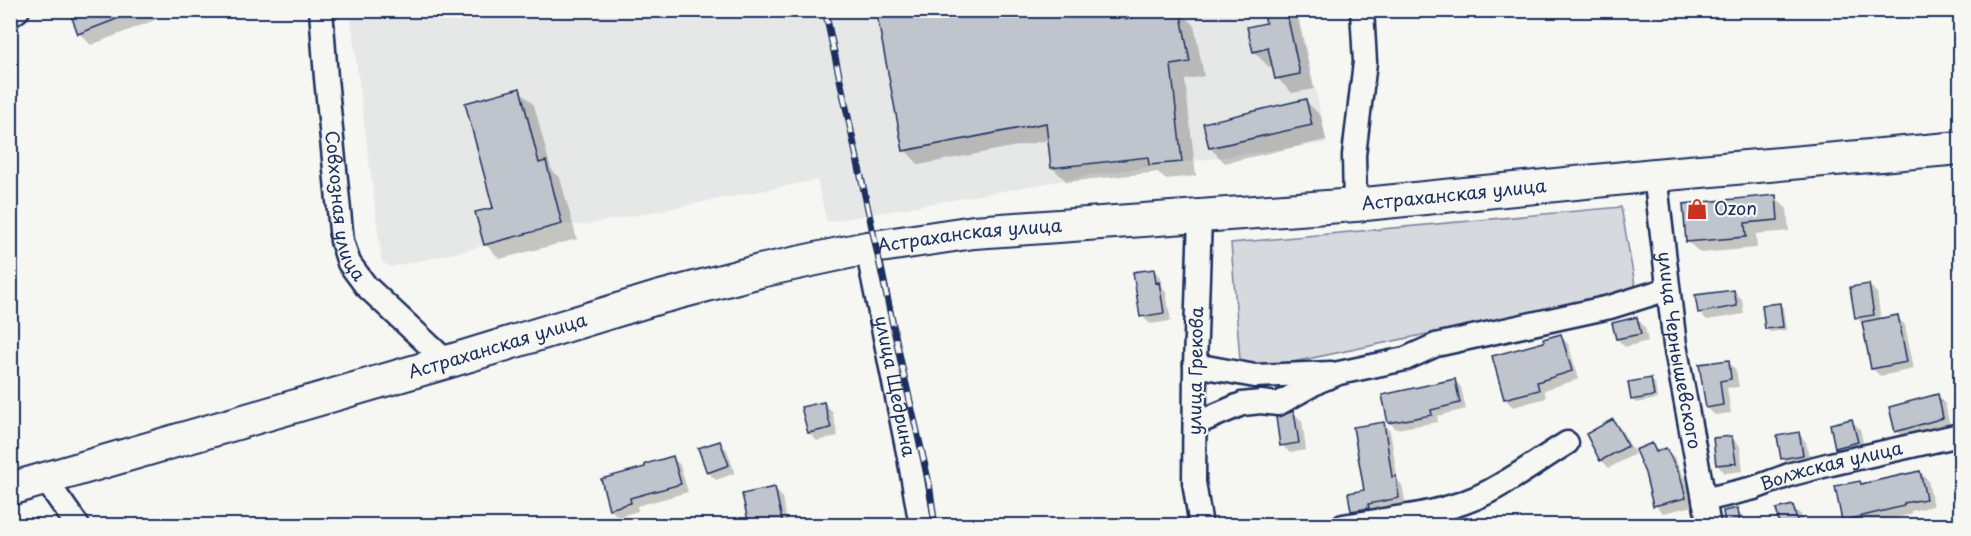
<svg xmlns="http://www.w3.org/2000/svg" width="1971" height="536" viewBox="0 0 1971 536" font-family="'Playpen Sans',sans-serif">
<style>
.built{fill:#e6e7e7}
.green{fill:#d6d9dd;stroke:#78849e;stroke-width:1.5}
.shadow{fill:#0003}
.building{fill:#c0c4cd;stroke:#1b2f5e;stroke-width:1.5}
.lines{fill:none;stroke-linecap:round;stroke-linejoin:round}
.minor-casing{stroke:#1b2f5e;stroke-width:27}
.secondary-casing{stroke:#1b2f5e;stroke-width:36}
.minor{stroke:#f6f6f2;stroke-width:22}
.secondary{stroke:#f6f6f2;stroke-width:32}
.rail-casing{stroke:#1b2f5e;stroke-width:7}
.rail{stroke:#f6f6f2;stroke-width:4.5;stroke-dasharray:14;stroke-linecap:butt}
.labels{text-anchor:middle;stroke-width:4.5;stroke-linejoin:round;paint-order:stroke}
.street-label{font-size:18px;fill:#1b2f5e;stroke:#f6f6f2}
.poi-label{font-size:18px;fill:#1b2f5e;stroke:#f6f6f2;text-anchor:start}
</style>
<rect width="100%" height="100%" fill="#f6f6f2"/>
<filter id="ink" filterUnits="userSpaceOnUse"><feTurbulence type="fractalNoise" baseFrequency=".0167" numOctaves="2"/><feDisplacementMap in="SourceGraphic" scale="12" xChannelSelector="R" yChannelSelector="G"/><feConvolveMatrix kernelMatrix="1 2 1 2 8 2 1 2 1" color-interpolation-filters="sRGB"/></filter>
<g filter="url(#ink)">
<path class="built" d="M350,11H1298L1327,143L1104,173L827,222L817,180L584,225L562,224L468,250L390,267L382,262Z"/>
<path class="green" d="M1621,207L1636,290L1241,373L1231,243Z"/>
<path class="shadow" d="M152,10L155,20L91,45L79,33L71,11Z
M878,10H1135L1137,19L1179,10L1194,25L1204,76L1185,80L1196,176L1165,179L1158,172L1067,182L1052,167L1049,140L919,165L905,150Z
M1265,10H1296L1314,89L1292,93L1277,78L1274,65L1269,67L1254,52L1268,24Z
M519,90L534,105L551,169L560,178L577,239L500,259L485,244L495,209Z
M1306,101L1321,116L1326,140L1225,163L1210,148Z
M1775,197L1787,209L1789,231L1756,234L1757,248L1700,253L1688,242Z
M1154,270L1161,278L1163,289L1166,292L1171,321L1150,324L1142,316Z
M1869,285L1877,293L1881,320L1897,317L1905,325L1914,369L1880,376L1872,368L1864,325L1856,317Z
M1734,291L1742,299L1744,314L1707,320L1699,312Z
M1780,304L1783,308L1786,330L1770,332L1766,328Z
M1637,319L1645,327L1648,341L1625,347L1617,339Z
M1560,336L1568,344L1579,379L1544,390L1546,398L1513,407L1505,399L1546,343Z
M1728,362L1736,370L1739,387L1727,388L1731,413L1715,415L1707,408Z
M1454,380L1461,387L1466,409L1437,416L1438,422L1396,429L1389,422Z
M1651,380L1655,383L1657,399L1636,403L1632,399Z
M1937,396L1945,404L1950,426L1905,439L1897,431Z
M824,403L832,411L838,436L817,441L809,433Z
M1294,413L1302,421L1306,450L1290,453L1282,445Z
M1613,421L1621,429L1635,454L1609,468L1601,460Z
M1852,421L1860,429L1865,450L1844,455L1836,447Z
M1383,424L1390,431L1398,481L1402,485L1406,505L1359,518L1352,510L1365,491Z
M1799,434L1806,442L1810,463L1790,466L1782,458Z
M1732,438L1740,446L1743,471L1725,473L1717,465Z
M719,442L727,450L735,473L716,480L708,472Z
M1651,444L1659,452L1666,449L1674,457L1687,484L1693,506L1663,513L1655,505Z
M672,457L680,465L688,492L637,506L638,511L618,517L610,509L603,480L647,468Z
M1920,472L1928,480L1933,506L1911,511V514L1863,526H1849L1843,520L1862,486Z
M775,489L782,497L788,526H750L744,495Z
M1793,507L1801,515L1803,526H1781L1778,510Z
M1737,510L1745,518L1746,526H1727L1725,512Z"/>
<path class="building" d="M69,10H135V12L78,34Z
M876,10H1124L1126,19L1170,10H1180L1190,62L1171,65L1182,162L1149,165L1148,157L1051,168L1046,123L903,151Z
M1263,10H1286L1300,74L1275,79L1268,48L1253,52L1247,27L1266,23Z
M520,88L539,163L546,161L562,224L484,245L475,212L493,208L465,103Z
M1306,99L1312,125L1209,148L1203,123Z
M1776,195L1778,220L1745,223L1746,237L1686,242L1683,204Z
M1154,269L1156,283L1159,282L1164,313L1140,317L1133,272Z
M1869,284L1874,315L1855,318L1850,287Z
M1734,290L1737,306L1698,313L1695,295Z
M1780,303L1783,327L1765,329L1762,305Z
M1898,315L1907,362L1871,369L1862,322Z
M1637,317L1641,334L1616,339L1612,323Z
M1561,334L1572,371L1537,382L1539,390L1504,399L1492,356L1544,342L1543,339Z
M1729,360L1731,379L1720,381L1723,405L1706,408L1699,364Z
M1651,378L1654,396L1631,400L1628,382Z
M1455,379L1460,403L1431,410L1432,415L1388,423L1382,395Z
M1938,394L1943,418L1895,432L1889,407Z
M824,402L831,428L808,433L801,407Z
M1291,412H1294L1299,443L1280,446L1276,417Z
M1613,419L1628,446L1600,461L1586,434Z
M1852,419L1858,442L1835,448L1830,424Z
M1384,422L1392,477L1396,476L1399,498L1368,504L1369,508L1351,511L1348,493L1364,490L1353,427Z
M1799,432L1803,455L1781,459L1777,436Z
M1732,436L1736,463L1716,465L1713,438Z
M720,441L729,465L707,473L698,448Z
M1652,443L1656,452L1666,448L1680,475L1686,498L1653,506L1645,473L1635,450Z
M673,456L681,484L630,498L631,503L609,509L601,479L645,467V464Z
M1920,471L1926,499L1904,503V506L1842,521L1835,486L1860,481L1861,484Z
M775,487L783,525H749L742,494Z
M1793,505L1798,525H1780L1776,509Z
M1738,508L1740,525H1725L1723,511Z"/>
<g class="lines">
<defs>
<g id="minor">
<path id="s1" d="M321,10L326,78L342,241L349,263L366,286L447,362"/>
<path d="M10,16L18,10"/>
<path id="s2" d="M1655,175L1675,345L1709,526"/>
<path d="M1355,205L1354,155L1365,62L1362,10"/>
<path d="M1200,217L1195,365L1194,482L1201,526"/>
<path id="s3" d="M867,248L909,457L921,526"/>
<path d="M1195,365L1255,376L1331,373"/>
<path d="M1195,424L1242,404L1261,402L1278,404L1319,381L1339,373L1405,359L1436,345L1610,307L1668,289"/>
<path d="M45,479L78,526"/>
<path id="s4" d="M1704,500L1754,488L1792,474L1831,464L1960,435"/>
<path d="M1343,526C1391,518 1444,515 1488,492C1515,478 1541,459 1567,443"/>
</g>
<g id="secondary">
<path id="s5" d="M10,489L447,362L657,298L760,271L867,248L974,232L1355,205L1655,175L1960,148"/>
</g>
</defs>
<use href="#minor" class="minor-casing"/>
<use href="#secondary" class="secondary-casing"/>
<use href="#minor" class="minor"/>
<use href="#secondary" class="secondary"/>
<defs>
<path id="rail" d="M825,10L902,367L929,483L935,526"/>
</defs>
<use href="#rail" class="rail-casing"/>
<use href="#rail" class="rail"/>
</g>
</g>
<defs>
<symbol id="shop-bare" viewBox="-9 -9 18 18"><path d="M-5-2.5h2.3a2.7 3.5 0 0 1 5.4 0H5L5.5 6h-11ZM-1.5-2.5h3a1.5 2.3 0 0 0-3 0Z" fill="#c8321e" stroke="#f6f6f2" stroke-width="2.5" paint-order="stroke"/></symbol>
</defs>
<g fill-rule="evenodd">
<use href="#shop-bare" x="1682" y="194" width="30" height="30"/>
</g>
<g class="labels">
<g class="street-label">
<text dy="6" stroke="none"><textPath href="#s5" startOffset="1480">Астраханская улица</textPath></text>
<text dy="6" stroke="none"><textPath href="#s1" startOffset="198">Совхозная улица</textPath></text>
<text dy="6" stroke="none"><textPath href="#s5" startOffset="994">Астраханская улица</textPath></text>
<text dy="6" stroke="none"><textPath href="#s5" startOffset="508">Астраханская улица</textPath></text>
<text dy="6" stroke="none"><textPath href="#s2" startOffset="177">улица Чернышевского</textPath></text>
<text transform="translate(1196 371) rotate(-89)" y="6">улица Грекова</text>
<text dy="6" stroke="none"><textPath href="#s3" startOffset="141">улица Щедрина</textPath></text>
<text dy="6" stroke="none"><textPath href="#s4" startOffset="132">Волжская улица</textPath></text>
</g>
<g class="poi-label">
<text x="1714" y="215">Ozon</text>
</g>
</g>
<rect width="1971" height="536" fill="none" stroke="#f6f6f2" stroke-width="36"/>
<rect x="18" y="18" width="1935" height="500" fill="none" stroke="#1b2f5e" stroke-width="2" filter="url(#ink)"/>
</svg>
